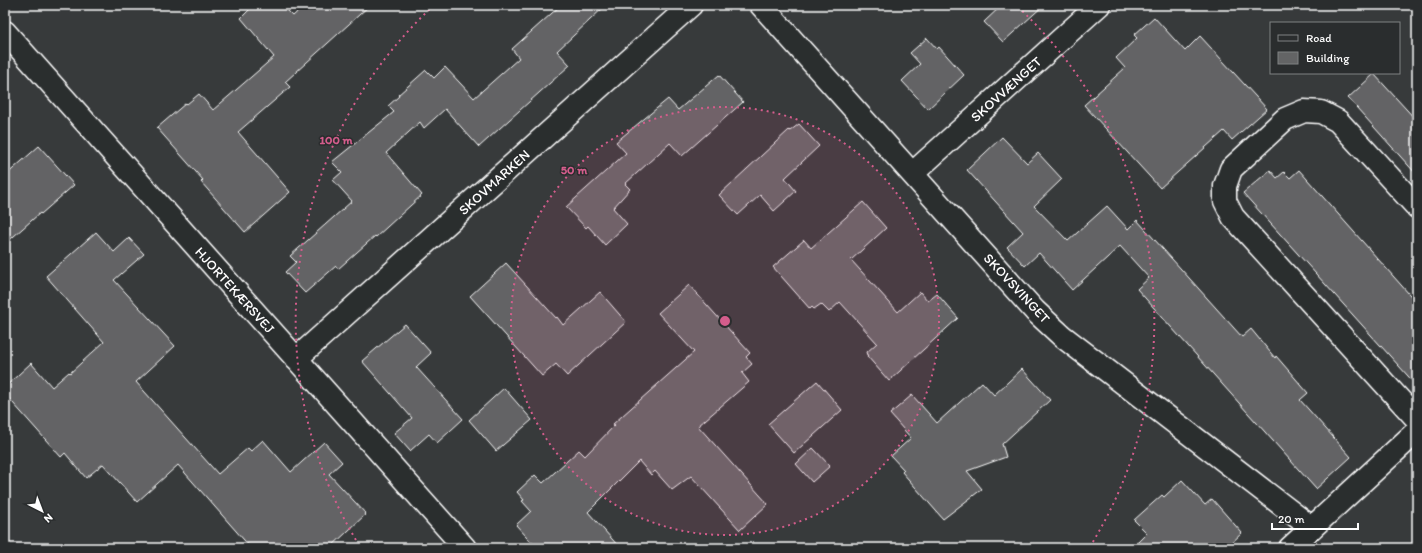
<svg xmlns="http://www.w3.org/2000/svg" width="1422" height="553" viewBox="0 0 1422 553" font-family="Itim,sans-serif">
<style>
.building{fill:#636465;stroke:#fff}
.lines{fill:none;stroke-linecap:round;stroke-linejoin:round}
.minor-casing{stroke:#fff;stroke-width:25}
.minor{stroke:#2a2d2e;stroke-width:22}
.ring{fill:none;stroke:#d45d8c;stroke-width:2;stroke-dasharray:2 4}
.labels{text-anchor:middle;stroke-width:3;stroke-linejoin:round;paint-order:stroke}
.street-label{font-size:14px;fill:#fff;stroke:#2a2d2e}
.centre{fill:#d45d8c;stroke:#2a2d2e;stroke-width:2}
.ring-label{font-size:12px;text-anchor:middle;font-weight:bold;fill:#d45d8c;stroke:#2a2d2e;stroke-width:3;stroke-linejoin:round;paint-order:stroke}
</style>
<rect width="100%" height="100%" fill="#373a3b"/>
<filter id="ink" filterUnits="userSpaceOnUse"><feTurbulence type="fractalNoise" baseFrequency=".025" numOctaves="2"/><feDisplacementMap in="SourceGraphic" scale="8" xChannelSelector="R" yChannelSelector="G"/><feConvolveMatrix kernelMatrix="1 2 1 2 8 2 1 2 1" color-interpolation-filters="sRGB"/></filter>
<g filter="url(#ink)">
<path class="building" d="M254,5H282L293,16L305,5H370L285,82L290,87L238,132L290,192L245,232L201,182L203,180L157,128L186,103L187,104L199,94L213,110L274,57L241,18Z
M561,5H606L557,51L570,65L479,147L445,109L424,128L420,122L386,153L422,195L376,237L375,236L338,269L336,266L305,293L285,272L296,262L290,256L352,201L333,180L342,172L332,162L394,112L388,106L399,96L398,95L426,70L434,78L445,67L474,98L519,58L512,49Z
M1002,5H1044L1003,42L984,22Z
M1154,17L1185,51L1200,36L1267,109L1232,140L1224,131L1160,188L1084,105L1125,68L1116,58L1137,38L1134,35Z
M927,38L937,49L939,47L964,75L928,109L902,81L920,64L910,53Z
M1374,74L1417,121V175L1348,98Z
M719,75L743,102L682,156L670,143L625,184L630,189L613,208L627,224L605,245L588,226L586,228L566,207L626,153L616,142L668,99L678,110Z
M799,124L819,146L785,178L796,191L774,211L760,195L738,215L719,195L789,130L790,131Z
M1002,137L1027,163L1038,153L1062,179L1034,206L1068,241L1107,206L1128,229L1137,220L1242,337L1251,329L1275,358L1276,356L1308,393L1300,400L1351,457L1316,489L1137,289L1149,278L1120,246L1072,290L1039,253L1025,266L1007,247L1023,232L967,170Z
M39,146L74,185L41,214L40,213L5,244V176Z
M1270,170L1277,178L1284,172L1290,178L1299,170L1417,303V386L1243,193Z
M863,202L886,228L851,260L898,312L920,292L928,301L937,294L958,318L889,381L867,356L868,355L867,352L877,343L840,302L829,312L821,304L814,309L812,307L810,309L773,267L804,240L811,248Z
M96,232L114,252L129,238L144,254L114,280L175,346L136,382L218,474L248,448L251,451L263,440L291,472L324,442L342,462L329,474L366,514L330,548H251L178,465L137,502L103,464L86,478L65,453L61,457L5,394V387L31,363L52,387L69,372L70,373L104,342L46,276Z
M506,263L556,318L557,317L563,325L600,292L626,322L567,376L556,364L542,376L470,296Z
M689,285L750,353L746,357L752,364L742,373L749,382L698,426L768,504L740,530L691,476L672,490L655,471L651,475L639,461L588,512L620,548H537L516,525L531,511L522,501L524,500L517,492L535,475L543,483L579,450L585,456L615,425L613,424L694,352L658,313Z
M405,324L431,353L416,367L463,419L437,443L429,434L410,451L394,433L412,418L362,361Z
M1022,369L1050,400L1002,444L1006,457L967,471L982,489L943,519L902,472L904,470L891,456L911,438L890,414L912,395L937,423L982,382L994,395Z
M817,381L842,410L794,453L768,424Z
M504,388L532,420L496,451L469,420Z
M813,448L830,466L812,482L796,464Z
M1182,480L1205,505L1212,499L1242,533L1226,548H1132L1147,533L1134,520L1162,495L1164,497Z"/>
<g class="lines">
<defs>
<path id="minor" d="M761,5L1035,311L1062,336L1312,528
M5,32L465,548
M913,173L1099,5
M1417,207L1338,121L1321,112L1304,111L1285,119L1231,169L1225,186V201L1233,217L1417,419
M296,359L691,5
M1290,548L1417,431"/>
</defs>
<use href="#minor" class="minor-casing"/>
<use href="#minor" class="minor"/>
</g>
</g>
<circle cx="725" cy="321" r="214" fill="#d45d8c" fill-opacity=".12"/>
<g class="ring">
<circle cx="725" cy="321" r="214"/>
<path d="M359 545A429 429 0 0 1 432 7M1018 7A429 429 0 0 1 1091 545"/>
</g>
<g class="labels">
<g class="street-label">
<text transform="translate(1006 89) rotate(-42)" y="5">SKOVVÆNGET</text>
<text transform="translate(494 182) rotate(-42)" y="5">SKOVMARKEN</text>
<text transform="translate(1017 288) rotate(47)" y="5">SKOVSVINGET</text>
<text transform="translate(235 290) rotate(48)" y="5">HJORTEKÆRSVEJ</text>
</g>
</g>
<circle cx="725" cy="321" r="6" class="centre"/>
<g class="ring-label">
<text x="336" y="144">100 m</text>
<text x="574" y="174">50 m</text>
</g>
<rect width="1422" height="553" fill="none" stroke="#2a2d2e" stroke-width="20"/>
<rect x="10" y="10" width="1402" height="533" fill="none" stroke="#fff" stroke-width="1.5" filter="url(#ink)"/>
<rect x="1270" y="22" width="130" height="52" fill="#2a2d2e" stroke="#7f8182"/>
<rect x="1278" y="35" width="20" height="6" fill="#2a2d2e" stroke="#7f8182"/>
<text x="1306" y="42" font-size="12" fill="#ffffff">Road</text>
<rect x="1278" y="52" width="20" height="12" fill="#636465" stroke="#7f8182"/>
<text x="1306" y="62" font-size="12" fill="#ffffff">Building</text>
<g transform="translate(42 511) rotate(138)" stroke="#2a2d2e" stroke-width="3" paint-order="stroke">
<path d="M0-3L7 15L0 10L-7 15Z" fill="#ffffff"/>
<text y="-6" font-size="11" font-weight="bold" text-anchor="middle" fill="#ffffff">N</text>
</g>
<path d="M1272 523v6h86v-6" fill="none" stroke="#ffffff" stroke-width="2"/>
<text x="1278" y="523" font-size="12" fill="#ffffff" stroke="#2a2d2e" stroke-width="3" paint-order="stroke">20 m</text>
</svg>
